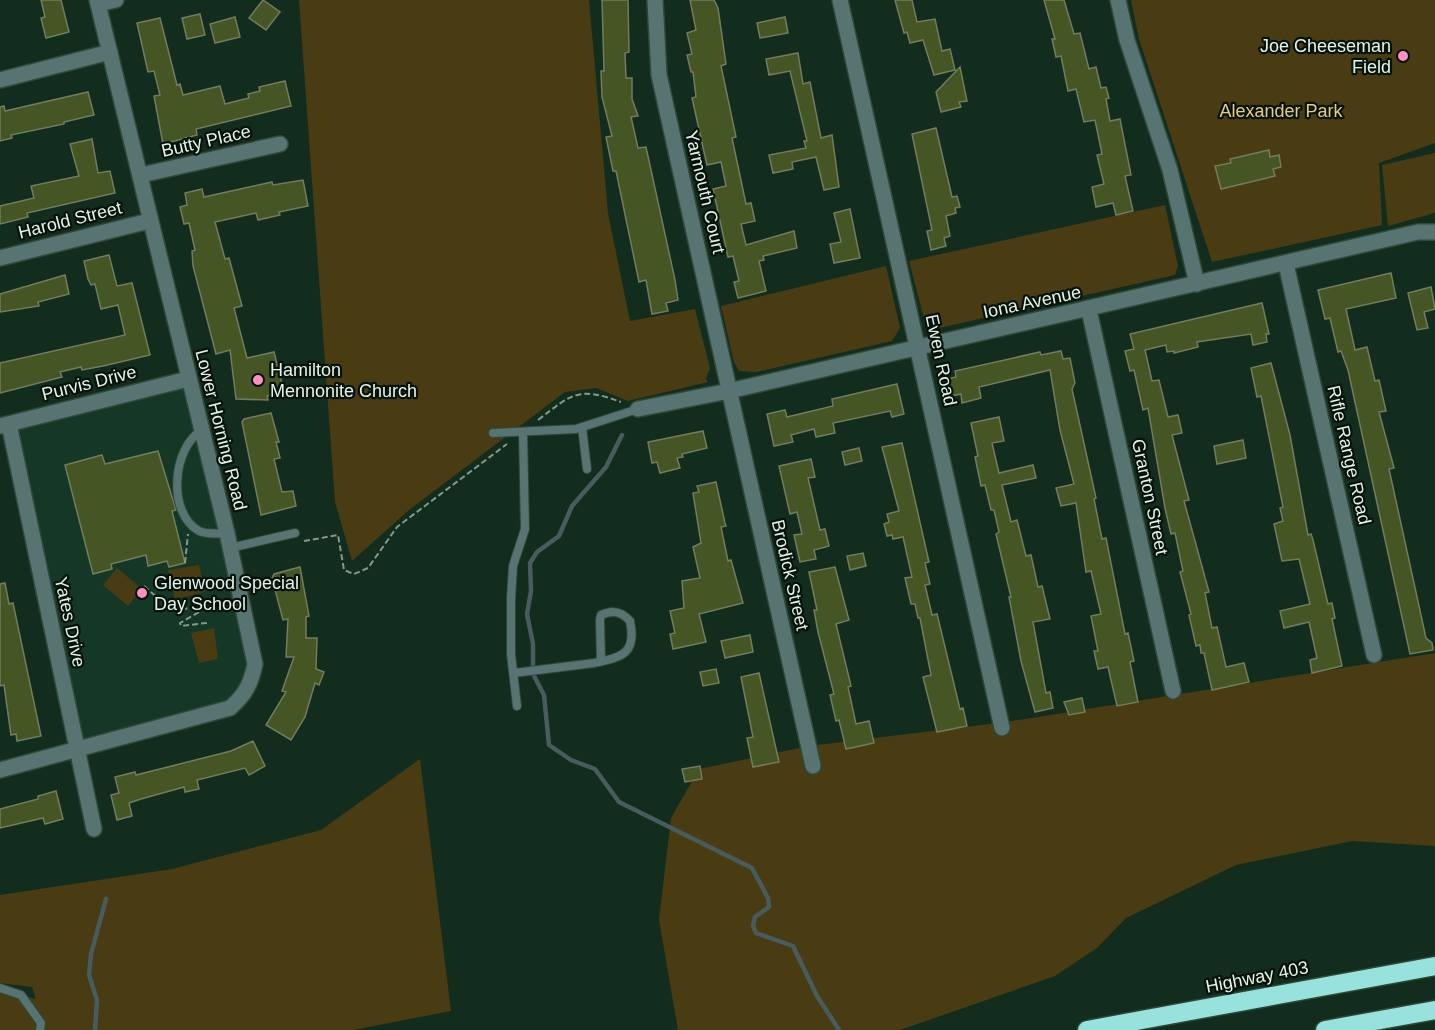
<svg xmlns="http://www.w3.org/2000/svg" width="1435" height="1030" viewBox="0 0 1435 1030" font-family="Arial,sans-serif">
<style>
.built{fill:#143825}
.green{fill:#493c12}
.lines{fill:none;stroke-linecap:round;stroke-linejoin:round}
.stream{stroke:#485b5d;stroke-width:4.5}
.building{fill:#465524;stroke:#727c5f;stroke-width:1.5}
.lane-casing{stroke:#2f4939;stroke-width:10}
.street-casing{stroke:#2f4939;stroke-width:18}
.highway-casing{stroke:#2f4939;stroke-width:21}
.path{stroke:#84998b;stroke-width:2;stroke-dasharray:6 3;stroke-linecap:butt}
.lane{stroke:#577472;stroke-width:8}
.street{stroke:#577472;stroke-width:15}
.highway{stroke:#98e2dd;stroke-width:18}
.poi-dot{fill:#fc8fc3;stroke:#07120b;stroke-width:2}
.labels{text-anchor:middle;stroke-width:4.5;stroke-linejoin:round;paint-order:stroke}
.poi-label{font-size:18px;fill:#e3f3e8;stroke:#07120b;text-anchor:start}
.park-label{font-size:18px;fill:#e8cb7c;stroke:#07120b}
.street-label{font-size:18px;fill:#e3f3e8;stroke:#07120b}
</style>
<rect width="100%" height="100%" fill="#122d1d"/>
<path class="built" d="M187,381L254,664L229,707L78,749L10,425Z"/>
<path class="green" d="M299,0H589L608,213L630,321L695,309L710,368L706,379L708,382L628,401L596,388L565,392L409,510L352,561L335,502Z
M1131,0H1435V143L1379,163L1382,225L1212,262L1139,39Z
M1435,153V213L1388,226L1382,165Z
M1165,205L1178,266L1175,275L935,329L926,326L909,261Z
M886,266L900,328L892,341L756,372L739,371L734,362L721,306Z
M199,565L205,592L175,599L168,570Z
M117,568L142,589L128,606L103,585Z
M214,628L218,659L199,663L191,633Z
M1435,653V846L1352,841L1236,865L1126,918L1097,948L1055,976L900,1030H678L659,920L671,818L699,769L809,746L1006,722Z
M420,759L451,1011L353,1030H0V990L36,999L32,987L0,983V895L172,869L321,830Z"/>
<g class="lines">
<path class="stream" d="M622,435L606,467L572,506L559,536L537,552L530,563L531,591L527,614L533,644V674L544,695L549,745L571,760L595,769L619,802L752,868L768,898L769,907L755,917L753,926L756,933L793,946L817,996L839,1030
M95,1030L97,1000L89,975L91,954L106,899"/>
</g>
<path class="building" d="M41,0H61L69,32L46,38L41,18L45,17Z
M263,0L280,12L266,30L249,18Z
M602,0H628L629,52L625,53L626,78H632V99L638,116L631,117L638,148L646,147L675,280L678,300L666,303L668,311L652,314L646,280L639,282L616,171H613L606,137L612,136L602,97L601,71H604Z
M690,0H714L718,8L726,64L721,66L736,137L732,138L746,204L751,203L755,221L741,224L746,245L794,231L797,248L763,256L764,260L759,261L766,291L738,298L734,282L739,281L733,256L728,257L713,189L726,186L721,162L707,165L692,98L696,97L693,72H691L687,55L692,54L687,33L696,30Z
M895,0H912L917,22L935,19L942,51L950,49L955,70L934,75L923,40L910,43L907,32L904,33Z
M1044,0H1064L1074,34L1080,33L1089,69L1096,67L1101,88L1106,87L1109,98L1106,99L1110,121L1120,119L1131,175L1125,176L1133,211L1116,215L1113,203L1096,207L1092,187L1104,184L1097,155L1102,154L1095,120L1084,122L1076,89L1068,91L1061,56L1056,57L1052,39H1055Z
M200,14L205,35L187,39L182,18Z
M235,17L240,37L215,43L210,24Z
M785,17L788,33L760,38L757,23Z
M160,18L177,85L180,84L183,95L220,86L225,104L249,98L248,94L260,91L259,87L285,81L291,106L196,129L197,135L163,144L154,96L160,95L154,71L148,72L137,23Z
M798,53L803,84L810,82L821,138L832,135L839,187L824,190L816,157L792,162L793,169L773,173L769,155L806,148L804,141H807L790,71L769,75L766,59Z
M960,67L967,101L959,102L961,107L941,112L936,92Z
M88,92L94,115L64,122V124L11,135L12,138L0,141V107L4,106L5,111Z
M936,128L952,197L957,196L960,207L955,208L956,213L946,216L950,236L944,238L946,246L931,250L927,231L932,230L912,134Z
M92,139L98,173L110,171L115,193L27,213L28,217L0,224V206L34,198L31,186L79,176L70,144Z
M1269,150L1270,157L1279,155L1281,167L1273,169L1275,176L1221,189L1215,166L1231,163L1230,159Z
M303,180L308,206L279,212L280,215L258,220L256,213L215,222L225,259L229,258L242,306L234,308L247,358L274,352L284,392L267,396L268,400L236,399L230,350L216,354L193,266L192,251L195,250L189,223L184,224L180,207L187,205L185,193L202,189L204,197L272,182L273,185Z
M850,209L860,258L834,263L830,244L841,242L834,213Z
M109,255L117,286L132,283L150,355L103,366L82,370L81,367L60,372L62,377L0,393V363L125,335L118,305L101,309L95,284L91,285L88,279L84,261Z
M1391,273L1396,298L1346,309L1355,350L1367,347L1375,381L1379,380L1386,411L1379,412L1394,468L1389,469L1426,638L1432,643L1433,650L1410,654L1348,370L1341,351L1338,352L1330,318L1325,319L1318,290Z
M65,275L69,294L38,302L39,306L0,312V294Z
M1431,287L1435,309L1424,312L1428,328L1417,330L1408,293Z
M1262,303L1269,334H1266L1267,342L1253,345L1251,334L1197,342L1198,347L1174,353V351L1167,352L1166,345L1145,350L1152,381L1159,380L1168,417L1178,415L1182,433L1172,435L1189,500L1184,501L1209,592L1205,593L1212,628L1217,627L1226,667L1244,663L1249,682L1212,690L1204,653H1201L1200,645L1196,646L1189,615L1191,614L1180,572L1183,571L1175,533L1171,534L1165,508L1148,408L1143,410L1134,370L1130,371L1125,351L1134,349L1130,334Z
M1061,351L1063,359L1070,358L1075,383L1072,389L1096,498L1094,499L1102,539L1106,538L1125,634L1128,633L1134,661L1130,662L1138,702L1117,706L1108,667L1098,669L1094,651H1098L1091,616L1101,614L1091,571L1086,572L1076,503L1061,506L1056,488L1074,484L1060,430L1050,370L979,387L981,398L962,403L961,394L951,396L947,379L956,377L955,371L1040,352L1041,355Z
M1271,363L1290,435L1308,535L1311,534L1313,540L1328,604L1332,603L1335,618L1332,619L1342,666L1312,673L1310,660L1317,658L1309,622L1284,628L1280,611L1310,604L1299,559L1282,561L1274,524L1283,521L1280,508L1283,507L1261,396L1257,397L1251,368Z
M897,384L904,414L892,417L890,411L833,423L835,433L816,437L814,429L791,435L793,442L774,446L767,414L785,410L787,417L833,406L832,399Z
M271,413L279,442H276L280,458L274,459L282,492L293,491L296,506L261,515L242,422L244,419Z
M999,417L1004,441L992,443L999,473L1033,465L1036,478L1002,485L1011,522L1017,520L1026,556L1031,555L1038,587L1042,586L1050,619L1033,622L1046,693L1050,692L1053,708L1035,712L1021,661L1009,597H1011L996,534L999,532L994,510H991L985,485L981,486L975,457L978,456L971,423Z
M703,431L707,448L682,454L683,457L677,458L680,468L660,473L657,462L652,463L648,442Z
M1243,440L1246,458L1217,464L1214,446Z
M902,443L929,562L925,563L930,584L925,585L932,615L937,614L960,709L963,708L967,726L937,732L923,677L931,675L920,618H918L915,604H911L905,578L912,577L903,537L893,539L892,535L887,536L884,524L889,522L887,514L899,511L882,447Z
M859,448L862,461L845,465L842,452Z
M158,451L176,510L172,511L185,563L169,567L167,561L148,566L146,555L111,564L112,569L93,574L65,465L102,455L105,464Z
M811,459L815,477L808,478L820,530L825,529L829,546L814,550L816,559L800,562L794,535L802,534L797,512L790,514L779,466Z
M716,482L725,523L726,526L721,527L728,561L731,560L743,603L699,614L706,642L673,649L670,634L675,633L670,611L684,608L682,581L700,578L693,547L701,543L693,493L699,492L697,486Z
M863,553L866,566L850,570L847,556Z
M300,567L309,616L306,617V638H317L316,669L324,672L319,685L315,683L305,717L291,740L266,725L286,692L282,691L294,657H286L288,619L283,620L272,578L274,574Z
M835,567L849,620L836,624L851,686L848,687L856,724L869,721L874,743L846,749L839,720L836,721L830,695L834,694L818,632L814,610H817L809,572Z
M5,583L9,604L13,603L41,736L17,741L16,734L11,735L4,685L0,686V584Z
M750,635L753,652L725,658L721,641Z
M716,669L719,683L703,686L700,672Z
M759,673L779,762L753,767L747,738L753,737L741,677Z
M1082,698L1085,712L1069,715L1064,702Z
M253,741L265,766L249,775L245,768L197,780L199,789L185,792L184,787L141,799L129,803L132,816L117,820L111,795L119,793L115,777L135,772L136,775L231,751Z
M700,766L702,779L685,782L682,769Z
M56,791L63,819L45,824L43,818L0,828V809L38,799V796Z"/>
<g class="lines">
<defs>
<path id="lane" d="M582,427L587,469
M202,430C172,448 167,513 199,531C207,535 219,533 227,533
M493,433L576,429L638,409
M230,548L295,533
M514,673L594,663C622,657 637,654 630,621C622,612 613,609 601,615L600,620L601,661
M517,706L511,654V598L513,566L525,529L523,432
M0,988L21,995L41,1023L40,1030"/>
<path id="street" d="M655,0L659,75L813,766
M840,0L1002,728
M1118,0L1127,40L1170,170L1197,284
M98,4L116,0
M0,80L110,52
M141,175L280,144
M0,258L149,221
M1286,264L1374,655
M1089,310L1173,691
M638,409L729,391L1418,232H1435
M9,424L94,829
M0,426L188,379
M0,770L230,708C245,695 251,684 255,664L227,533L97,0"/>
<path id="highway" d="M1087,1030L1435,966
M1325,1030L1435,1010"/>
</defs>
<use href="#lane" class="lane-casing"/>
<use href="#street" class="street-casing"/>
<use href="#highway" class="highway-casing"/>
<path class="path" d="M538,420C572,394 578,386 621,402
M304,541L338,535L344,570L354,574L368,568L397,527L507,444
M185,563L188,534
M144,586L159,599L181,610L199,605
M197,596L201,611L180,623L181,626L206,623V627"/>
<use href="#lane" class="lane"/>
<use href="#street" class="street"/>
<use href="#highway" class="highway"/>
</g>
<g class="poi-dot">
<circle cx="1403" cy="56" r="6"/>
<circle cx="258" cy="380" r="6"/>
<circle cx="142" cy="593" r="6"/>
</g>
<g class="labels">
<g class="poi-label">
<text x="1391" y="52" text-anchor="end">Joe Cheeseman<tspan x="1391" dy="21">Field</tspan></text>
<text x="270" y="376">Hamilton<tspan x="270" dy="21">Mennonite Church</tspan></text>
<text x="154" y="589">Glenwood Special<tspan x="154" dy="21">Day School</tspan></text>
</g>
<g class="park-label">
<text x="1281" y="117">Alexander Park</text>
</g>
<g class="street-label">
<text transform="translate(206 141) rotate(-13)" y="6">Butty Place</text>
<text transform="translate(705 192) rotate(77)" y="6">Yarmouth Court</text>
<text transform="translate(70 220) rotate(-14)" y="6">Harold Street</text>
<text transform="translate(1032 302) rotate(-12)" y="6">Iona Avenue</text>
<text transform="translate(941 360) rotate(78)" y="6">Ewen Road</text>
<text transform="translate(89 383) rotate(-14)" y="6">Purvis Drive</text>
<text transform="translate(221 430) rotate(76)" y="6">Lower Horning Road</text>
<text transform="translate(1349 455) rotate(77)" y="6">Rifle Range Road</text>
<text transform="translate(1150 497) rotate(78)" y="6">Granton Street</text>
<text transform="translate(790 575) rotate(77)" y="6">Brodick Street</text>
<text transform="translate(70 622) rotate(78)" y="6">Yates Drive</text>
<text transform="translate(1257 977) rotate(-11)" y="6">Highway 403</text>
</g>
</g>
</svg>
